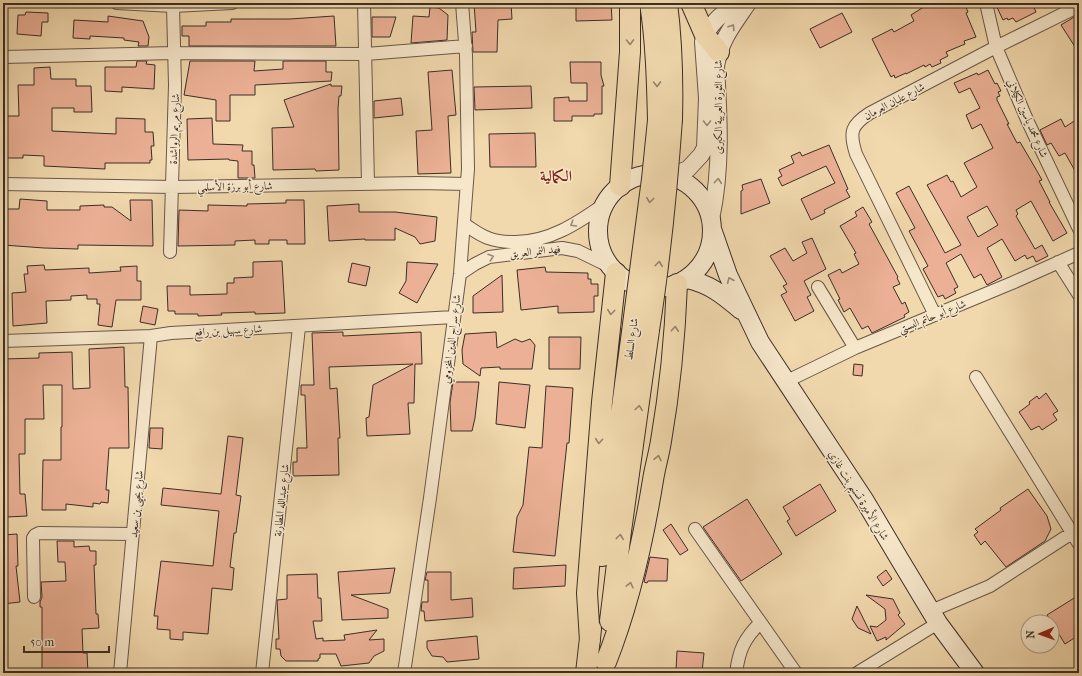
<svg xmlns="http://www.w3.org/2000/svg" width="1082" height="676" viewBox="0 0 1082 676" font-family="'IM FELL French Canon',Amiri,serif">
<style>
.building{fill:#ebb095;stroke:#3b2e27;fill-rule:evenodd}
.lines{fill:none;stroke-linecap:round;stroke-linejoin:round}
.minor-casing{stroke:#685848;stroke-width:14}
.tertiary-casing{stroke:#685848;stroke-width:18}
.secondary-casing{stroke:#3b2e27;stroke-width:20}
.primary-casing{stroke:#3b2e27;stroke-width:22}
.minor{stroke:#f6e6ca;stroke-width:12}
.tertiary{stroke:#f6e6ca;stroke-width:16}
.secondary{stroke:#f6e6ca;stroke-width:18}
.primary{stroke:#f1d8ad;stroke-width:20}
.primary-bridge-casing{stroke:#3b2e27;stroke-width:22;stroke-linecap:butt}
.primary-bridge{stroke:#f1d8ad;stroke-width:20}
.oneway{stroke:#988a78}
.oneway2{stroke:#96836a}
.labels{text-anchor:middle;stroke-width:3;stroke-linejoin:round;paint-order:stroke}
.street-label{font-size:11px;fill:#3b2e27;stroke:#f6e6ca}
.district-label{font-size:15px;font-weight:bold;fill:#7a1f14;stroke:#f6e6ca}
</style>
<rect width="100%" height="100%" fill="#f1d8ad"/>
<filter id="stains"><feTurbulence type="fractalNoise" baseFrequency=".005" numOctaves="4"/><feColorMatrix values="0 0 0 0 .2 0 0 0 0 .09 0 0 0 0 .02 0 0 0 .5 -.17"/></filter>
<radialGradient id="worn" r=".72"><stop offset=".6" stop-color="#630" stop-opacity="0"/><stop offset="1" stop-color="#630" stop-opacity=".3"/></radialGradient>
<path class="building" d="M474,3H511L512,19L498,20L497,52H473L472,32H476Z
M576,3H611L612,20L576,21Z
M930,3H964L968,12L966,13L976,37L964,41L965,44L946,52L948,56L940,60L941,63L932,67L930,64L925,67L924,65L906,74V73L895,78L894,75L891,77L872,39L892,29L894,32L914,21L911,15Z
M995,3H1032L1036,12L1016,22L1013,18L1008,20L1007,18L1003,20Z
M430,7L439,8L448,15L447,40L411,43L413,16L429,17Z
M26,12L48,13V22H42L41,36L17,34L18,15H25Z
M842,13L852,32L820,48L810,29Z
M1079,14V53L1061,25Z
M108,16L143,21L149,37L148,46H138L139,42L124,40V38L90,36V39L73,38L74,20L108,22Z
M334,16L336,46H189V36H182V26H206V22H231V19H290Z
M372,17H396L390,37H372Z
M137,61H147L146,64L155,65L154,89L122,87V92L105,91V67H136Z
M190,61H255L254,71L283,69V61H326V72H332L331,81L255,85V95H230V121H216V100L184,95Z
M570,62H601V75L604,86H602V114H594V116H572V121H554V98L569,97V101H587V83H571Z
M50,67L51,79H76V86H91L92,112H74V108H52V131L116,134V118L145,119V132H153L154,146H151L152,160H150V163H105V169L44,166V156L23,155V158H3V116H19L18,85H34V68Z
M452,70L456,115L448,116L451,173L418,174L416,131L432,130L428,72Z
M988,70L995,84L997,83L1001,91L998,92L1000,96L997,97V100L1009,124H1007L1017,143L1020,142L1037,171L1042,180L1039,181L1050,202H1049L1067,233L1053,241L1031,201L1016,210L1018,214L1016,216L1035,249L1042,245L1048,256L1036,262L1033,256L1027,259L1025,255L1015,261L1002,239L987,248L1002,277L987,285L981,274L974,278L961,254L946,263L958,287L954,289L956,293L945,299L943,295L938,297L923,269L928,266L909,231L915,228L896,193L909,186L945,253L961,245L927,185L947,175L951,182L953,181L961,197L977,187L964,163L993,148L981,124L972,129L966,115L980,108L970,88L959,93L954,83L977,73L978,75ZM987,206L998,225L978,237L967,217Z
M331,84V86H342L341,96H339L338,109L339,170L316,171L315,169L273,170L272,128L294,127L284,100Z
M531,86L532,108L475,110L474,87Z
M401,98L403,115L374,118V101Z
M212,118L213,144L243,145L242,151H252V165H254L255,178H238V161L229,160V159L188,160L187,119Z
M1079,118V178L1065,153L1059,156L1051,143L1047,145L1040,130L1061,119L1065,127Z
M535,133L536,167H490L489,134Z
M829,145L848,189L846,190L850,197L824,210L825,213L811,220L801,199L835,183L826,166L782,186L778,178L782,176L779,170L794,163L791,156L800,152L802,156Z
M761,179L770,203L741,214V191L743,190L742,185Z
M20,199L47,201V210H80V206L104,205V207H112L131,221L130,200H152L153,246L78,245V249L44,248L3,245V209H19Z
M286,200H304L305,244H287V240H269V244H255V240L235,241V245L178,246L179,210L208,211V205L247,206V204L286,203Z
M359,204V212H395L437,217L435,241L420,244L415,237L395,228V240H365V239L329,241L327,206Z
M863,207L872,222L869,224L898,277L897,278L900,284L893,287L902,304L905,302L909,312L904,315L905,317L872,333L868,326L862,329L850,308L844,312L838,300L840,299L828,275L840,269L842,273L859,264L854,254L856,253L840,226L857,216L855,212Z
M812,238L826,269L804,281L811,295L807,297L814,311L795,321L781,295L787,292L783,286L787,284L770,256L785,248L793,261L807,253L802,242Z
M282,261L285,313L255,314V312L221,313L222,315L198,316V314H175V311H168L167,286H190V295L227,294V283H234V278L253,277V262Z
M407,262L438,264L417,303L399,293L406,281Z
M352,263L370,267L366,286L348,282Z
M44,265L45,270L89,268V273L121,271L120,267L137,266V281H141V300H116L112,327L98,325L100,304H97V299H87V295L71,296V300L46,301L47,323L13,326L12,293L26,292L24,274H28L27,266Z
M545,267L546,272L588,273V279H591V284H598V296H594V312L558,313V306L521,310L517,270Z
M502,275L503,312L473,313V296Z
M143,306L158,309L155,325L140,322Z
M343,332V336L421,332L422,364H415L414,403H408L410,434L367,436L366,418L369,417L373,385L413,364L329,367L330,389L337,388L340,438H338L339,475L293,476V462H297V448H307L305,395H301V385H314L312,333Z
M496,332L497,348L515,339L522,342L530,339L535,345L532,369H500V367L481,368L480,376L463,364L462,350L465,334Z
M549,337H581L580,369H549Z
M124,347L125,387H128L129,448H109L106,490H109L108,503L101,502L100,504L93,503V507L66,504V510H42L43,460H61V427H62V385H43L44,419H25V454H19L20,494H25L27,516L7,517V507H3V359L39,358V353L72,352L73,389L90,388L89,349Z
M854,364L863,365L862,376L853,375Z
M453,382H479L475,418L472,431H451L450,402Z
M499,382L530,385L525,428L496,424Z
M546,386L573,388L569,443H567L555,556L513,552L517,517L523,505L529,447L542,448Z
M1046,393L1058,411L1053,414L1057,420L1042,430L1039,426L1031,430L1019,412L1030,404L1029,402L1037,396L1039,399Z
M150,428H163L162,449L149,448Z
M228,436L243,438L236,495L241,496L236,533H234L230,567L234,568L232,590L212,588L208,634L183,632V640L170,639V630L157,629L158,616H154L161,561L213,566L219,511L161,505L163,488L221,494Z
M820,484L836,511L796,536L787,521L790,519L783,507Z
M1028,489L1047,516L1051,529L1045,541L1006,567L985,541L981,545L974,535L978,532L975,529L1001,510L1000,508Z
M747,499L782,554L741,581L703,527Z
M671,524L688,550L680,555L663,530Z
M17,534L18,566H16L20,602L3,604V535Z
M57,541H74V547L89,546L90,551H96V565H94L96,614H98L99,628L82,629L83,653H87L88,673H42V607H40V602L42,597L41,582L66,581L65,562H58Z
M650,557L668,559L667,581H648L647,583L644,582Z
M566,565L565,586L513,589L514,568Z
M395,568L390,593L351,595L388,609V618L342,620L338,572Z
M886,570L892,579L883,586L877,577Z
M427,572H451V600L472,598L473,617L425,621L424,611H421L422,602H428V580H425Z
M317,574L318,598H321L322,621H313L316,639L323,638V641L345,640L344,635L377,630L369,640L384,639V651L374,656L369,663L341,666L336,654H320V658L318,659V661H286L281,656L280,649H276V639H279L277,600L287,599V575Z
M866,595L893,599L900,613L898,615L905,624L886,640V637L877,641L870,626L877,627L886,620L885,609Z
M1079,595V635L1065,644L1047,615Z
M857,606L871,634L858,628L852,619Z
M477,636L479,659L447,662L443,657L432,656L427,648V641Z
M677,651L704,653L702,672L676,670Z"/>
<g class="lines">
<defs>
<path id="minor" d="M117,3L173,6L232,3
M364,3L368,184
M986,3L996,47L1028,122L1079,229
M3,57L174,53L366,54L466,46
M3,184L172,187L418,183L467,184
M464,224C472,229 479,235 488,238C496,241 504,242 513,242C548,243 578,223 606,203
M170,252L175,85L173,6
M1058,262L1079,295
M460,274L475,264L489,257L562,248L578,251L611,267
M818,287L855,348
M935,315L856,154C849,132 851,125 870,113L996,47L1079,6
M3,341L151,336L171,333L454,317
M976,377L1079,544
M785,382L855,348L1012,283L1079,253
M695,529L796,673
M34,597L33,538L35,535L39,533L133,534
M931,611L990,586L1078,529
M120,673L151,336
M262,673L299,327
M404,673L430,498L460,274L468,169L466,55L462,3
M736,673C739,650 744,639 760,623
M857,673L938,623"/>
<path id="tertiary" d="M671,176L688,169L701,155L705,148L707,98L703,42C708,24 723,13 737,3
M711,219C722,169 719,117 716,66C721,39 733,25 748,3"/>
<path id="secondary" d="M598 231a57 57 0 1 1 114 0a57 57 0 1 1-114 0Z
M712,229L728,275L760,342L865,501L900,560L938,623L975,673
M687,279C710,284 723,295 741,310"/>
<path id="primary" d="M650,3C656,42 657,81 658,120
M667,3C672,42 673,80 672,119
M691,3L705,35L719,52
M620,186L630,52V3
M602,556L632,332
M610,621L621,531L649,330
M590,641L587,593L602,402L616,273
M606,662C629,604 643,542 653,480C655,467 659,454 661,441C670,389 675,336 677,284
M586,673L591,629"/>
</defs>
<use href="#minor" class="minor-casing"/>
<use href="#tertiary" class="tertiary-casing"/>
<use href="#secondary" class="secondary-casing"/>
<use href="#primary" class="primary-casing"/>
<use href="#minor" class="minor"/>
<use href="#tertiary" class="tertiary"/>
<use href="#secondary" class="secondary"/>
<use href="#primary" class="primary"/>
<defs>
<path id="primary-bridge" d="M649,330C660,260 667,190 672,119
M632,332L652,179L658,120"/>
</defs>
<use href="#primary-bridge" class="primary-bridge-casing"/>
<use href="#primary-bridge" class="primary-bridge"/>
</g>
<defs><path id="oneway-chevron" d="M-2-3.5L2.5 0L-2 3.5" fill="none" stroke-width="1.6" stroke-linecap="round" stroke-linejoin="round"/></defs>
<g class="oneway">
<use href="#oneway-chevron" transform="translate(732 27) rotate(-58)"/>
<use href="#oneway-chevron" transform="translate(707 123) rotate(90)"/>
<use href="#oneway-chevron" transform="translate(718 181) rotate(-85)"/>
<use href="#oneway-chevron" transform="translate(573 224) rotate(149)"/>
<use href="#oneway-chevron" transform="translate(491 257) rotate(-19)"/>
<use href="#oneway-chevron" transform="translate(730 280) rotate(-113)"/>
</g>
<g class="oneway2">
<use href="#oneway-chevron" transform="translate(630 42) rotate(89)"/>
<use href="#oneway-chevron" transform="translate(657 84) rotate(89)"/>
<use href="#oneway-chevron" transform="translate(650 200) rotate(97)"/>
<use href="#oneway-chevron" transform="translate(659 264) rotate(-83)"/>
<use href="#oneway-chevron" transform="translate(611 312) rotate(97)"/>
<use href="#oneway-chevron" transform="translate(675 329) rotate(-86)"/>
<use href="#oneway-chevron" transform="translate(639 408) rotate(-82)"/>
<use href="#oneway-chevron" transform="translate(599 441) rotate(95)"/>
<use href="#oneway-chevron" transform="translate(658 458) rotate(-78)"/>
<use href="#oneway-chevron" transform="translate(620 537) rotate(-83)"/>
<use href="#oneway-chevron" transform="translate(630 585) rotate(-76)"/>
</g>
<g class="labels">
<g class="street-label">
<text transform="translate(894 101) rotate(-28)" y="4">شارع عليان العرمان</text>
<text transform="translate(718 107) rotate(-90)" y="4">شارع الثورة العربية الكبرى</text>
<text transform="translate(1028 118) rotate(66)" y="4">شارع محمد ياسين الكيلاني</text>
<text transform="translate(174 129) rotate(-88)" y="4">شارع مريم الرواشدة</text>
<text transform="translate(235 186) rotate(-1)" y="4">شارع أبو برزة الأسلمي</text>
<text transform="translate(535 251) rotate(-6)" y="4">فهد النمر العريق</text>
<text transform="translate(932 316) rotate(-22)" y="4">شارع أبو حاتم البستي</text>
<text transform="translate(228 330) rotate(-3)" y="4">شارع سهيل بن رافع</text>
<text transform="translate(451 339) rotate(-83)" y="4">شارع سراج الدين المخزومي</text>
<text transform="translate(631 339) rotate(-82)" y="4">شارع السلط</text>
<text transform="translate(859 495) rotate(58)" y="4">شارع الأميرة تسنيم بنت غازي</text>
<text transform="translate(281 500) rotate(-84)" y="4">شارع عبدالله المطارنة</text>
<text transform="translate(136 504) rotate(-85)" y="4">شارع يحيى بن سعيد</text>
</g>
<g class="district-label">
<text x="556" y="181">الكمالية</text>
</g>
</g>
<rect width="1082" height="676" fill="none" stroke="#f1d8ad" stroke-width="16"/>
<rect x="4" y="4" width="1074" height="668" fill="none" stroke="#3b2e27" stroke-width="2"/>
<rect x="8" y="8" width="1066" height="660" fill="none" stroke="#3b2e27"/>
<g transform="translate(1040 634) rotate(268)"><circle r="19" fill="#f6e6ca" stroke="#ab9c89"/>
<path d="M0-3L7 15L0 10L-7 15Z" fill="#8f2418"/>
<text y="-6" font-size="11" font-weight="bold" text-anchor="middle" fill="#3b2e27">N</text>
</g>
<path d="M24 646v6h85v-6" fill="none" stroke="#3b2e27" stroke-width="2"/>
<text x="30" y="646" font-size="12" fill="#3b2e27" stroke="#f6e6ca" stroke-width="3" paint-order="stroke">50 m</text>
<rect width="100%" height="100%" filter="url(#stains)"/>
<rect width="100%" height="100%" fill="url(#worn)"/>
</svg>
